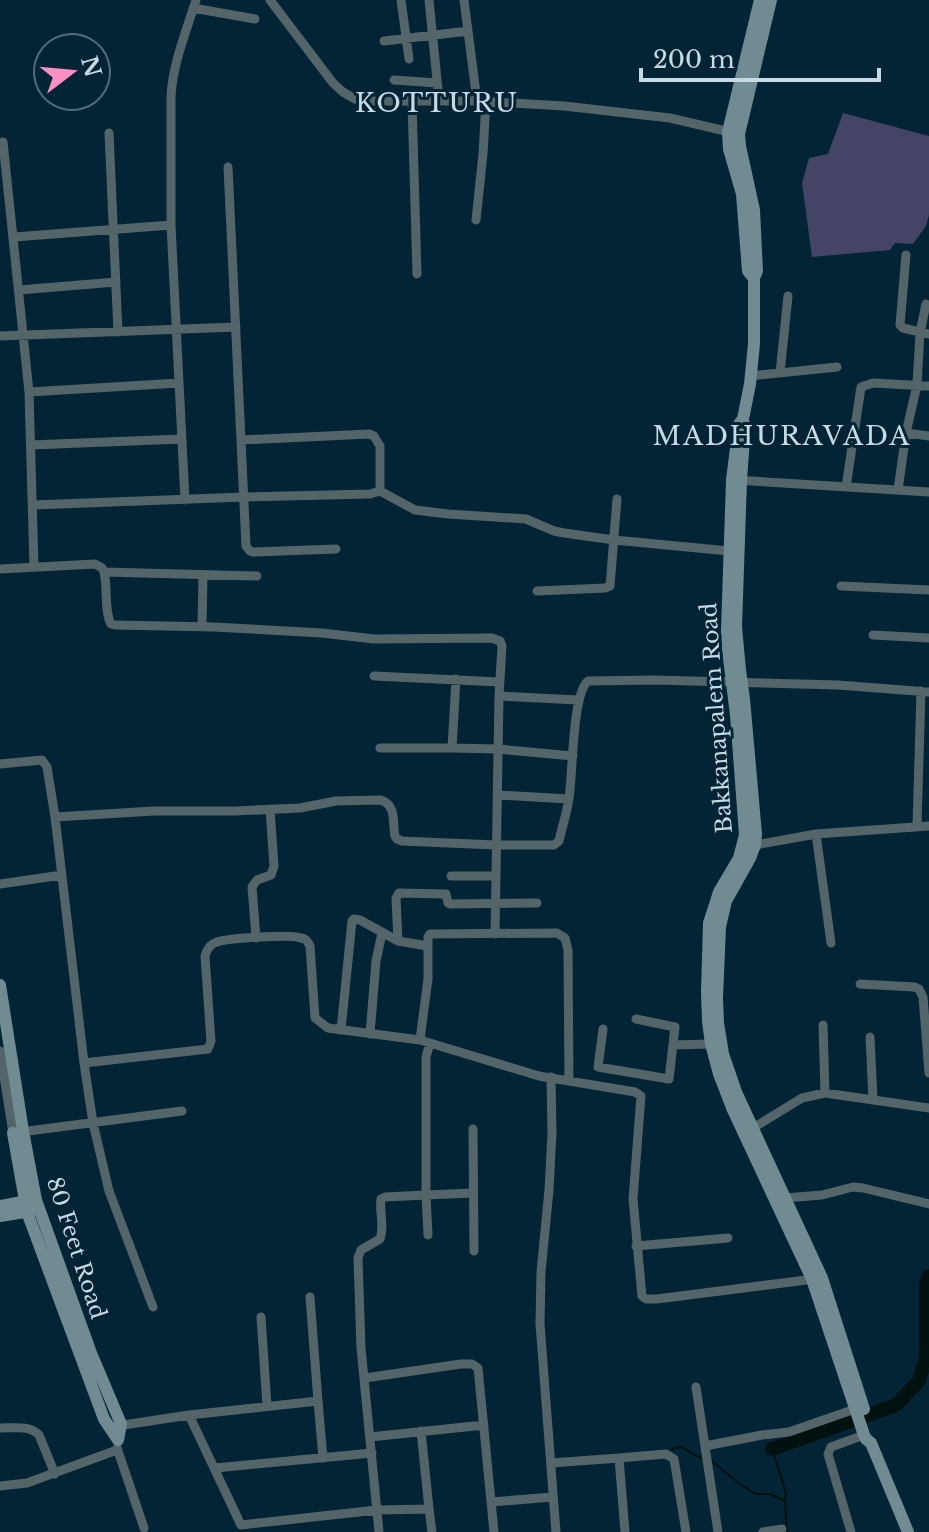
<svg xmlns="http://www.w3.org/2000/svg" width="929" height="1532" viewBox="0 0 929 1532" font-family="'Libre Baskerville',serif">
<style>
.green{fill:#434466}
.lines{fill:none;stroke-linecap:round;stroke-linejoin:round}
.stream{stroke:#001110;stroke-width:2}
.river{stroke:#001110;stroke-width:14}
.street{stroke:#546569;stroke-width:9}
.secondary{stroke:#708c92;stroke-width:12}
.labels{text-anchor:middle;stroke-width:6;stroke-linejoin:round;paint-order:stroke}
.street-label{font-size:22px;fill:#c7d9e4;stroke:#032435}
.quarter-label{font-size:26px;letter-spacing:2px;fill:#c7d9e4;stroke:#032435}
</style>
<rect width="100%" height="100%" fill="#032435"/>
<path class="green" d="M843,113L929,136V215L926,226L913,244L895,243L890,250L812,257L802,183L809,158L828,154Z"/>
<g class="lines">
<path class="stream" d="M671,1449L681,1447L701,1458
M712,1461L741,1485L756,1494H770L785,1501L786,1493L772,1449
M785,1501L787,1532"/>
<path class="river" d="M772,1449L896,1405L919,1381L926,1357V1284L929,1276"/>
<path class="street" d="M270,0L333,83L343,92L355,99L367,101H477L564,106L670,118L734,133
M401,0L409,59
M429,0L439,100
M464,0L477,101
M193,8L255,19
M384,41L468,31
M394,80L437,83
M412,102L417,274
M109,133L118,332
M3,142L29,392L34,567
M228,167L246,546L250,551L253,552L336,549
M476,220L483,154L486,101
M14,237L171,225
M906,255L900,325L903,328L929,334
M19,290L116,282
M0,336L236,327
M780,373L788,296
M750,376L837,367
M29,392L179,383
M906,433L929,436
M31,445L182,439
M735,480L929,492
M846,487L861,387L873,383L929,386
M898,490L906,433L917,385L920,333L926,304
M380,491L415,510L448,514L526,519L554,531L564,533L614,540L729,551
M185,500L171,225V96C173,63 186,32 196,0
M33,505L244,497L370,494L380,491V446L374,436L369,434L241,440
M0,569L95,564C98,566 100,566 102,568C109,577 103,610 111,624L115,625L214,627L322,633L374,639L492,638L500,641L502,646L499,696L495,934
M104,572L257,576
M841,586L929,590
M537,591L605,588L610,586L617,499
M202,626L203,575
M873,635L929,638
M374,676L499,682
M499,696L578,700
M380,748H452L456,679
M452,748L498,749L573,756
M0,764L42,760L47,767L55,817L84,1063
M497,795L569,799
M55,817L154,811H235L300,808L336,801L381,800C397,806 392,822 395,836L397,839L402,841L496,845H554L559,841C562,827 567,813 569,798C573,774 572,694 588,681L654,680L838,685L929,692
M917,826L921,691
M816,834L831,943
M755,845L816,834L929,826
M451,876H496
M0,884L62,875
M256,938L252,887L257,880L271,875L274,866L270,809
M398,941L396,898L399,893L444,894H446L448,903L450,904L537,903
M860,984L914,987L919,989L923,997L929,1073
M823,1025L825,1093
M603,1029L598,1067L669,1079L675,1027L636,1019
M341,1030L352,921L354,919L360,920L398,941L428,946
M370,1034L376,961L382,933
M870,1037L873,1100
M420,1040L428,979V937L430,934L557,933L565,938L568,950L569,1080
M673,1045L711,1044
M0,1051L13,1133L182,1111
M551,1077L552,1133L549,1190L541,1272L540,1324L556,1532
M753,1128L802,1098L825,1093L929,1108
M473,1129L474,1251
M785,1198L822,1195L853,1187L863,1188L929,1204
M428,1235L426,1195L473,1193
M636,1246L728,1238
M310,1297L318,1401
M153,1307L109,1191L93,1123L84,1063L208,1049L211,1041L205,956C207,949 210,944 217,942C227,938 291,934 301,938C307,939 307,941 310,946L315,1018L328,1028L420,1040L539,1076L635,1092L641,1096L633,1199L642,1296L646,1299H657L814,1279
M261,1317L267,1406
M365,1378L461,1364H472L478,1368L494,1532
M696,1387L718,1532
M189,1415L318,1401L323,1458
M117,1426L189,1415L241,1525L377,1510L429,1509L432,1532
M0,1428C14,1428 29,1425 39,1435L55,1474
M421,1431L429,1509
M370,1437L484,1425
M705,1446L762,1435L789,1432L855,1409
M117,1448L144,1528
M619,1458L666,1454L674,1459L686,1532
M551,1463L619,1458L625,1532
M215,1468L372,1453
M0,1486L27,1483L117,1450
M491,1502L553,1497
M379,1532L361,1348L358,1258L361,1250L380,1239C385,1226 379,1212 381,1199L385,1197L426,1195V1057L430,1043
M763,1532L782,1529
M851,1532L828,1454L831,1447L864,1435"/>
<path class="secondary" d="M771,0L739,134L740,146L754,210L757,271L754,278V344L750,384L743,419L739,424L732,480L727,631L728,650L736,715L745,835L739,858L719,892L709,923L707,992L708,1021L711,1044L719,1074L733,1110L812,1279L864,1435L866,1439L871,1443L908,1532
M754,278L748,271L742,194L729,149L728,132L760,0
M745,425L741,480L736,627L740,670L744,699L756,834L755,845L750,858L726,901L720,927L717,998L718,1023L723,1054L736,1092L822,1278L864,1409
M0,985L23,1131L36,1200L91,1353L121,1424L118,1440L104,1419L27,1212L13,1133
M0,1206L32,1200
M0,1216L31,1211"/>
</g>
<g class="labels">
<g class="street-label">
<text transform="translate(716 718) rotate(-94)" y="8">Bakkanapalem Road</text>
<text transform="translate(77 1248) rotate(72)" y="8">80 Feet Road</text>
</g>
<g class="quarter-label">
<text x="437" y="112">KOTTURU</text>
<text x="782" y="445">MADHURAVADA</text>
</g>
</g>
<g transform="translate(72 72) rotate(74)"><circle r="38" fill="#032435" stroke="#516c7b" stroke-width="2"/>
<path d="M0-6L14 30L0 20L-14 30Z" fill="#fc8fc3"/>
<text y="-12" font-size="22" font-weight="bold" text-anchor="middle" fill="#c7d9e4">N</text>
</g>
<path d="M641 68v12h238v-12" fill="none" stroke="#c7d9e4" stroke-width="4"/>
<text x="653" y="68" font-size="24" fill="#c7d9e4" stroke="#032435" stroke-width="6" paint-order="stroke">200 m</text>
</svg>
